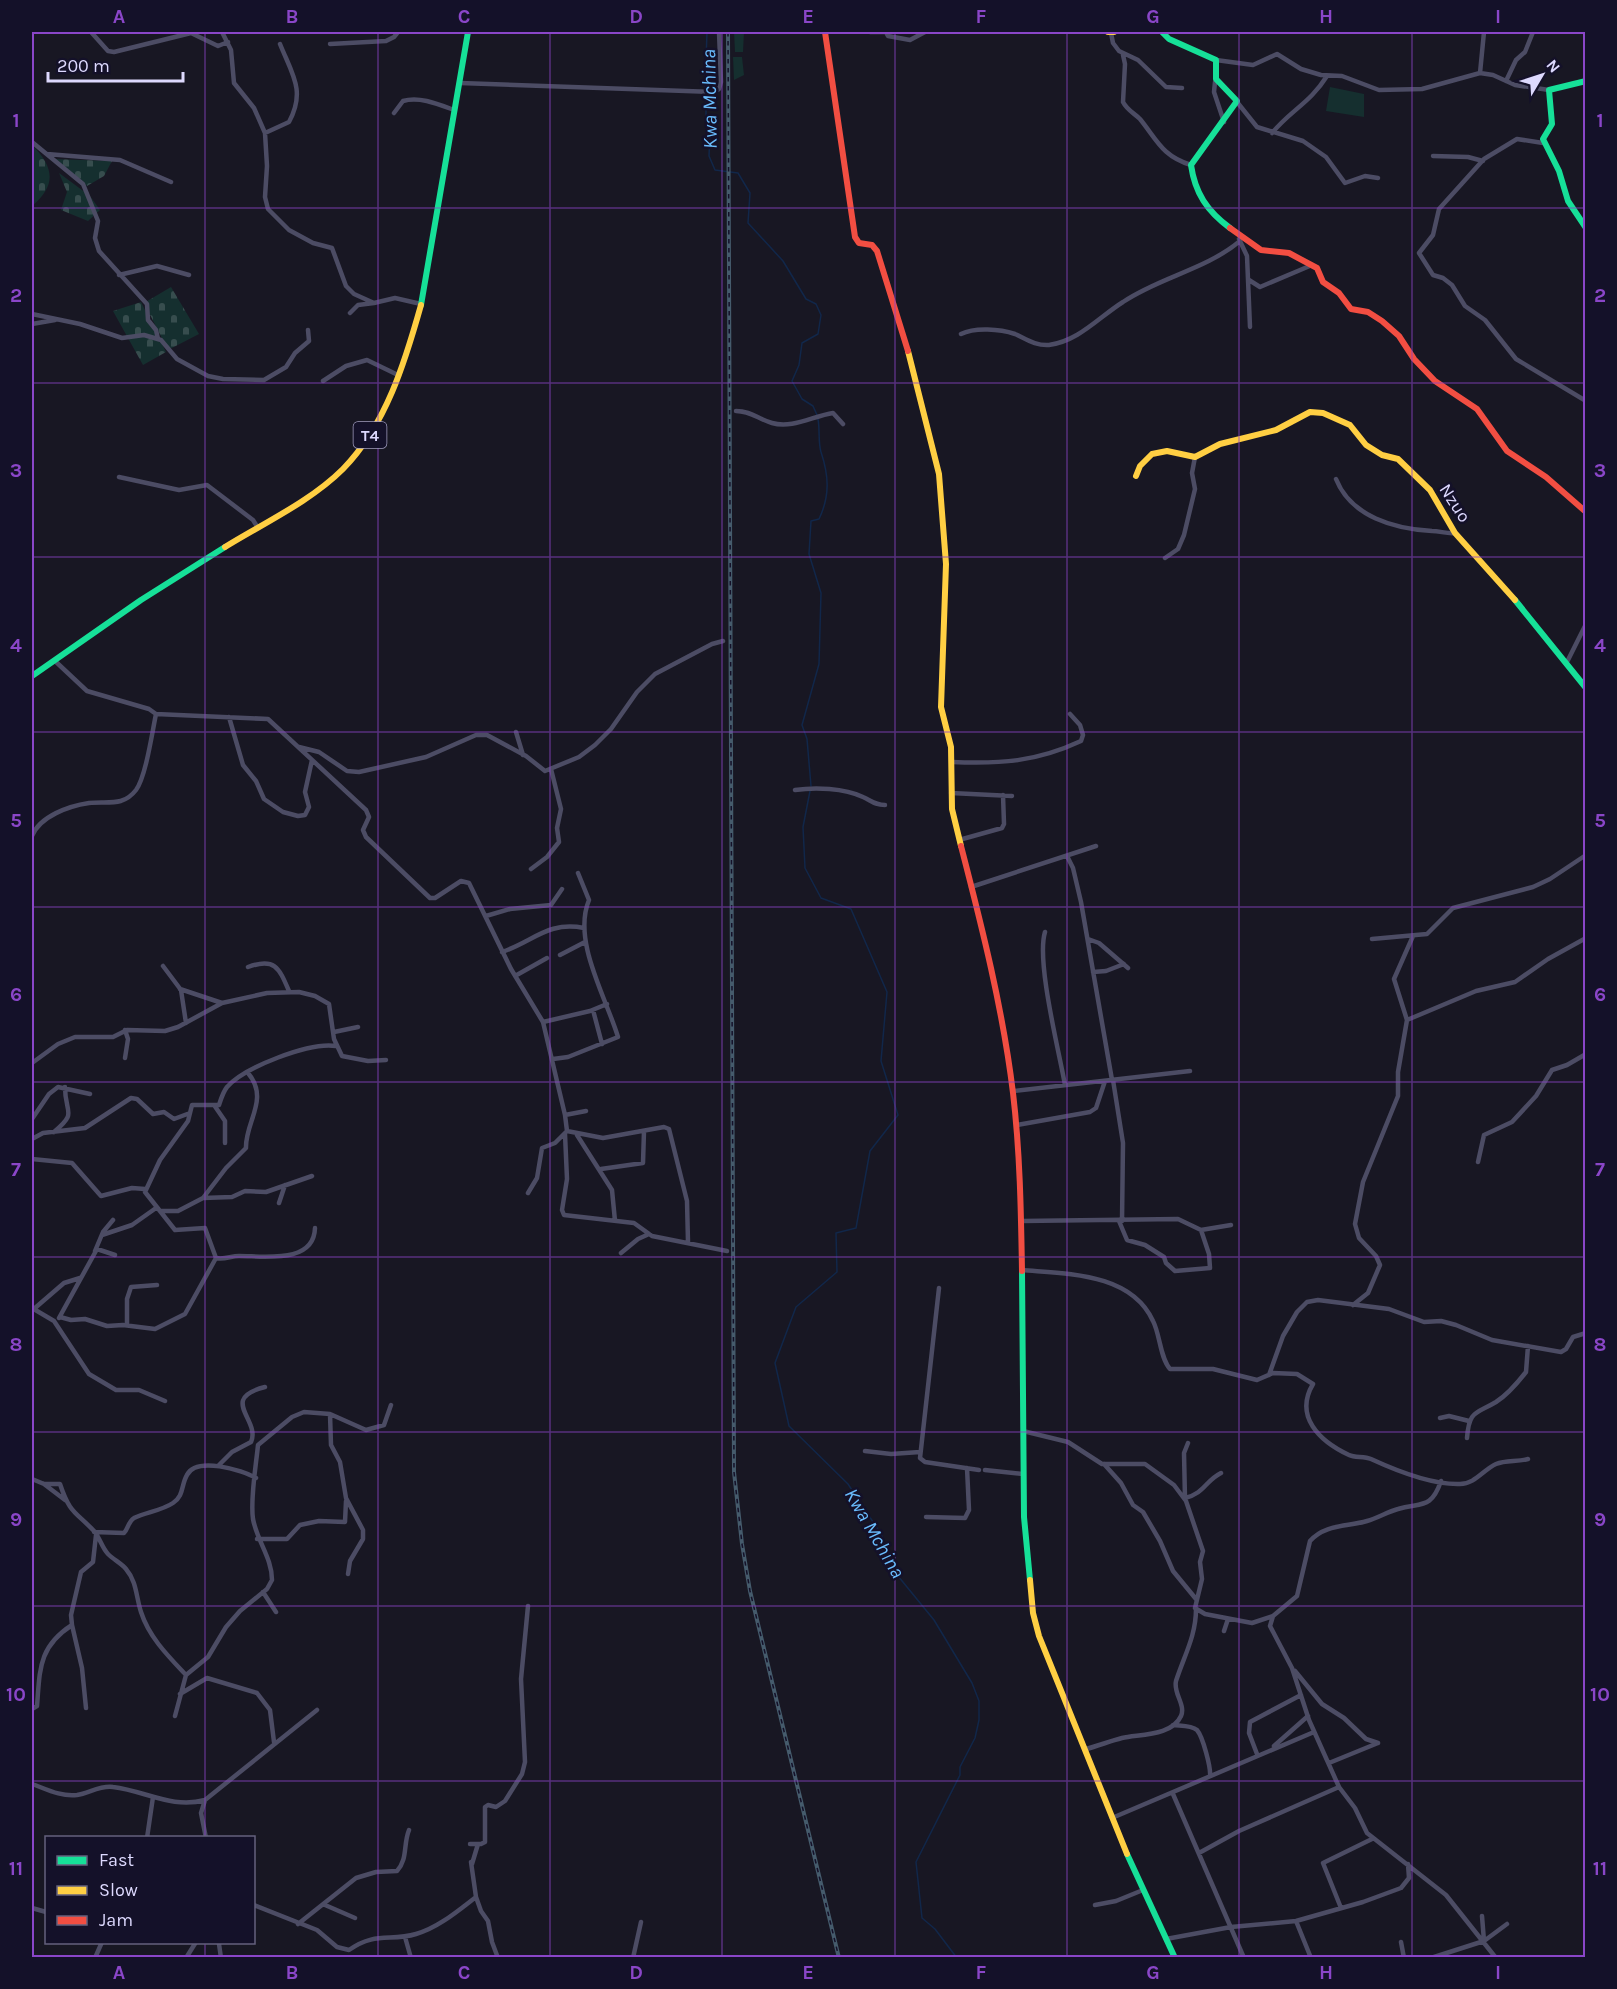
<svg xmlns="http://www.w3.org/2000/svg" width="1617" height="1989" viewBox="0 0 1617 1989" font-family="Karla,sans-serif">
<style>
.green{fill:#152f2f}
.cemetery{fill:url(#cemetery-stones)}
.lines{fill:none;stroke-linecap:round;stroke-linejoin:round}
.stream{stroke:#11274a;stroke-width:1.5}
.street{stroke:#4c4c64;stroke-width:4.5}
.fast{stroke:#16e098;stroke-width:6}
.slow{stroke:#ffcf43;stroke-width:6}
.jam{stroke:#f24e42;stroke-width:6}
.rail-casing{stroke:#455b6c;stroke-width:4}
.rail{stroke:#141129;stroke-width:1.5;stroke-dasharray:4.5;stroke-linecap:butt}
.grid{fill:none;stroke:#8a46c8;stroke-width:1.5;stroke-opacity:0.55}
.labels{text-anchor:middle;stroke-width:5;stroke-linejoin:round;paint-order:stroke}
.shield{fill:#141129;stroke:#a19dbe;stroke-width:1.5}
.shield-label{font-size:16px;font-weight:bold;fill:#ddd9fe}
.street-label{font-size:18px;fill:#ddd9fe;stroke:#141129}
.water-label{font-size:20px;font-style:italic;fill:#69bbfc;stroke:#141129}
.neatline{fill:none;stroke:#8a46c8;stroke-width:2}
.grid-label{font-size:20px;text-anchor:middle;font-weight:bold;fill:#8a46c8}
</style>
<defs>
<pattern id="cemetery-stones" width="16" height="16" patternUnits="userSpaceOnUse" patternTransform="scale(1.5)"><rect width="16" height="16" fill="#152f2f"/><path d="M2 7V4a2 2 0 0 1 4 0v3zM10 15v-3a2 2 0 0 1 4 0v3z" fill="#374d4e"/></pattern>
</defs>
<rect width="100%" height="100%" fill="#181723"/>
<path class="green" d="M734,32H744L743,52H735Z
M733,57H742L744,75L734,80Z
M1330,87L1364,94V117L1326,111Z"/>
<path class="cemetery" d="M32,145C54,167 57,185 32,206Z
M53,159L112,161L104,176L87,186Z
M59,173L90,196L100,210L88,221L61,210L67,192Z
M171,287L199,334L168,350L144,303Z
M141,302L166,352L143,365L113,311Z"/>
<g class="lines">
<path class="stream" d="M705,89L707,32
M706,94V117L710,132L709,156L715,170L738,173L750,193L748,223L783,261L806,299L816,304L821,315L818,334L802,343L799,365L792,381L802,399L813,406L817,415
M811,786L807,739L802,725L819,664L821,593L809,554L811,521L819,519C830,496 829,476 821,452C818,442 820,430 818,419
M810,791L803,827L805,868L821,898L851,909L887,992L881,1061L898,1115L870,1151L856,1228L836,1233L837,1272L796,1307L775,1363L789,1426L848,1484L881,1534L898,1576L934,1620L972,1683L979,1701V1720L975,1738L960,1767V1775L916,1862L922,1918L935,1929L957,1958"/>
<path class="street" d="M91,32L108,51L114,52L191,33L218,46L228,42
M222,32L231,50L234,83L254,108L265,133L267,166L265,197L268,209L289,230L313,243L332,248L346,286L354,294L374,303L395,298L421,304
M870,32H886L888,36L910,40L925,32
M1111,33L1113,43L1119,51L1138,60L1166,87L1182,88
M330,44L386,41L394,37L398,32
M1123,55L1125,64L1123,102C1127,110 1134,113 1140,119C1157,140 1162,156 1191,165
M1216,60L1253,65L1277,54L1301,69L1321,75L1342,76L1379,90L1422,89L1480,73L1493,75L1515,85L1549,90
M1480,73L1484,32
M1506,81L1516,60L1525,52L1533,32
M1215,82L1214,92L1224,122
M460,83L714,92L719,89L721,82L719,32
M1237,102L1257,127L1303,141L1326,157L1345,183L1365,176L1378,178
M394,113L403,101C419,96 438,104 454,110
M265,133L289,122C306,91 292,74 280,44
M1272,133C1291,110 1310,103 1327,76
M32,142L83,184L98,221L95,238L99,251L147,304L148,320L156,330L158,339
M1543,143L1517,139L1484,159L1439,209L1433,235L1419,253L1433,275L1443,278L1452,285L1465,306L1485,320L1516,359L1586,401
M47,154L120,160L171,182
M1433,156L1468,157L1483,161
M1239,239L1247,256L1250,327
M119,275L157,266L189,275
M1249,280L1260,287L1312,265
M350,313L358,305L374,303
M32,314L80,324L122,338L144,335L161,340L177,359L208,376L223,379L264,380L286,367L295,353L309,341L308,330
M32,324L55,320
M961,334C975,327 1000,329 1015,334C1026,339 1036,346 1049,345C1079,341 1099,317 1123,302C1160,277 1205,270 1240,241
M323,381L346,366L367,360L398,375
M736,411C751,411 758,419 772,423C792,429 813,416 833,413L843,424
M119,477L179,490L207,485L253,520L258,528
M1336,479C1351,517 1395,529 1432,531C1440,531 1447,534 1455,533
M1165,558L1178,549L1184,535L1195,489L1192,473L1195,457
M55,661L87,691L149,709L156,714L268,719L366,810L369,817L363,830L366,837L430,898H435L461,881L469,883L511,969L543,1022L565,1115L567,1131L555,1143L542,1148L537,1178L528,1193
M1566,664L1586,624
M229,717L243,765L256,781L264,799L283,812L298,816L305,815L309,807L305,792L312,760
M516,732L523,755
M299,747L319,752L347,771L359,772L426,757L476,735H487L526,756L545,771L579,757L595,745L611,729L637,692L655,674L712,644L723,641
M952,762C1000,764 1036,762 1081,741L1083,735L1080,725L1070,714
M795,790C815,787 844,788 863,797C872,801 874,805 885,805
M951,793L1012,796
M32,836C40,816 69,806 89,803C108,801 123,807 136,790C146,776 152,733 156,714
M959,840L1002,828L1004,824L1003,795
M1067,856L1073,868L1081,902L1112,1080
M531,869L547,857L559,842L557,828L561,809L551,769
M971,887L1096,846
M486,916L510,909L551,905L562,889
M1045,932C1036,961 1059,1051 1065,1085
M1088,939L1099,943L1128,968
M1372,939L1427,934L1453,908L1533,887L1550,879L1586,855
M502,952C534,941 548,921 584,928
M560,955L585,942
M163,966L181,990L186,1023
M248,967C275,957 279,968 289,991
M1093,972L1106,971L1124,964
M515,976L547,958
M180,989L222,1003
M593,1010L602,1044
M1407,1020L1476,991L1515,982L1548,959L1586,938
M543,1022L590,1011L607,1004
M334,1032L358,1027
M125,1058L128,1039L125,1030
M553,1059L568,1057L618,1037C606,997 572,941 589,900L578,873
M32,1063L58,1044L75,1037H113L127,1030L165,1031L178,1027L222,1003L267,993L299,992L315,996L329,1004L334,1039L342,1056L368,1061L386,1060
M1113,1080L1123,1143L1122,1221
M1013,1091L1190,1071
M214,1105L225,1121V1143
M565,1115L586,1111
M32,1119L49,1094L58,1087L90,1094
M1017,1125L1090,1112L1096,1108L1105,1081
M567,1131L603,1138L664,1127L669,1129L687,1201L688,1242
M54,1132C78,1112 65,1114 65,1087
M565,1134L567,1179L562,1210L564,1215L634,1223L652,1236L727,1251
M577,1135L612,1190L615,1221
M32,1139L43,1133L85,1128L131,1098L137,1099L153,1114L164,1112L174,1119L190,1113
M32,1159L72,1163L101,1196L132,1188L145,1189
M1478,1162L1484,1135L1512,1122L1536,1096L1552,1070L1567,1065L1586,1054
M601,1169L643,1163L644,1131
M312,1176L266,1192L245,1191L232,1197L203,1198L178,1211H160L145,1192L160,1160L188,1121L192,1105H219C221,1099 223,1092 227,1087C245,1067 309,1042 336,1046
M203,1198L226,1168L246,1148C245,1122 270,1099 248,1073
M279,1203L285,1185
M160,1211L175,1230L205,1228L216,1258
M1022,1221L1178,1219L1201,1230L1231,1225
M1119,1221L1127,1240L1145,1245L1164,1257L1166,1263L1175,1271L1210,1268L1209,1254L1201,1230
M102,1235L132,1225L156,1208
M95,1251L103,1232L113,1220
M621,1253L638,1239L649,1234
M1022,1270C1068,1274 1131,1273 1153,1321C1160,1334 1160,1358 1170,1369H1213L1257,1380L1273,1373L1297,1374L1313,1384C1294,1416 1319,1441 1349,1455C1355,1458 1364,1456 1371,1459C1397,1471 1431,1485 1460,1484C1475,1484 1483,1470 1496,1464C1506,1460 1517,1462 1528,1459
M939,1288L920,1458L925,1462L979,1470
M1353,1305L1368,1293L1380,1265L1376,1256L1359,1238L1355,1224L1363,1182L1398,1096V1072L1407,1020L1394,979L1413,936
M32,1308L54,1321L89,1374L116,1390H139L165,1401
M35,1308L64,1283L80,1278
M60,1317L71,1320L85,1319L107,1326L123,1325L155,1329L185,1314L216,1258C224,1260 231,1256 239,1256C265,1256 314,1264 315,1228
M59,1318L97,1249L115,1255
M127,1325V1299L131,1287L157,1285
M1269,1375L1283,1336L1297,1312L1307,1302L1318,1300L1389,1309L1424,1322L1441,1321L1456,1325L1492,1340L1561,1352L1566,1349L1573,1337L1586,1333
M330,1414L331,1445L340,1462L346,1498L363,1530V1539L350,1561L348,1574
M1440,1418L1449,1416L1469,1421
M1023,1431L1068,1442L1102,1464H1145L1174,1485L1186,1501L1203,1551L1200,1562L1202,1579L1195,1608L1205,1614L1252,1623L1273,1616
M1467,1438C1469,1410 1476,1414 1496,1402C1507,1395 1519,1381 1526,1372L1528,1346
M865,1451L891,1454L920,1452
M1104,1464L1121,1483L1133,1505L1143,1512L1160,1541L1173,1571L1196,1599
M219,1465L232,1452L251,1442C261,1420 218,1399 265,1387
M985,1470L1023,1474
M32,1479L44,1484H60C70,1514 75,1511 94,1531C100,1538 102,1548 108,1554C114,1560 121,1563 126,1569C137,1582 136,1597 141,1612C149,1637 168,1656 186,1675
M1441,1481C1431,1510 1421,1502 1398,1509C1387,1512 1378,1518 1367,1521C1347,1527 1325,1524 1310,1541L1297,1596L1273,1616L1270,1626L1292,1668L1309,1720L1339,1787L1355,1808L1367,1833L1446,1895L1496,1958
M44,1484L65,1500
M1185,1498C1205,1493 1205,1481 1221,1473
M1185,1499L1184,1453L1188,1443
M926,1517L965,1518L969,1510L967,1468
M94,1532L124,1533C128,1529 128,1522 134,1518C146,1512 161,1511 173,1503C184,1496 181,1485 187,1475C196,1456 242,1470 256,1478
M257,1539H287L300,1525L319,1521L345,1522L346,1501
M263,1592L276,1612
M72,1625L82,1668L86,1708
M1224,1631L1228,1619
M1295,1671L1322,1704L1344,1718L1366,1739L1378,1743
M180,1694L207,1678L257,1693L270,1710L274,1742
M32,1709L37,1706C40,1670 38,1647 72,1625L71,1615L81,1572L93,1562L96,1535
M175,1716L186,1675L208,1657L226,1627L240,1611L267,1589L272,1580C272,1558 257,1541 253,1519C250,1499 256,1466 258,1445L292,1417L304,1412L330,1414L366,1430L384,1425L391,1405
M1173,1725C1180,1726 1191,1725 1197,1730C1203,1737 1211,1768 1210,1776
M1274,1746L1308,1716
M1086,1749C1098,1746 1110,1741 1122,1738C1140,1734 1172,1736 1181,1716C1186,1705 1173,1693 1176,1681C1184,1656 1196,1636 1196,1609
M1257,1754L1249,1733L1250,1722L1301,1695
M1329,1763L1378,1743
M32,1784C46,1789 61,1797 77,1795C89,1793 101,1785 113,1787C146,1791 172,1809 205,1800L317,1710
M1173,1794L1244,1958
M205,1800L201,1813L206,1838
M1112,1818L1314,1732
M147,1838L153,1797
M470,1844H481L485,1842V1807L488,1805L496,1807L505,1801L522,1774L525,1762L521,1679L528,1606
M1199,1853L1239,1831L1339,1787
M472,1864L478,1844
M476,1897L481,1911L488,1921L492,1942L498,1958
M254,1905L317,1930L337,1947L349,1950C376,1931 390,1942 416,1934C438,1928 459,1910 476,1897L471,1862
M325,1905L355,1918
M1095,1905L1116,1901L1143,1890
M32,1908L46,1912
M1341,1908L1323,1863L1372,1839
M1482,1916L1484,1941
M1296,1921L1311,1958
M298,1924L356,1878L376,1872L397,1871C408,1859 403,1845 409,1830
M405,1937L411,1958
M1166,1939L1231,1927L1296,1921L1363,1902L1401,1888L1409,1878L1408,1864
M1401,1942L1404,1958
M219,1944L221,1958
M95,1958L102,1942
M186,1958L196,1942
M633,1958L641,1922
M1431,1958L1484,1941L1507,1924"/>
<path class="fast" d="M1162,32L1169,39L1216,60V79L1237,101L1191,165C1195,193 1207,211 1230,228
M1586,81L1549,90L1552,124L1543,139L1559,171L1568,201L1586,228
M421,305L468,32
M1515,600L1586,688
M32,676L141,600L225,547
M1022,1271L1024,1517L1030,1580
M1127,1854L1175,1958"/>
<path class="slow" d="M1108,32H1114
M908,351L939,474L946,564L941,707L951,747L952,809L961,846
M1136,476L1140,466L1152,454L1167,451L1195,457L1220,444L1276,430L1310,412L1323,413L1350,425L1366,445L1382,455L1398,459L1430,490L1455,533L1515,600
M225,547C264,523 311,501 343,469C386,425 405,362 421,305
M1030,1580L1033,1613L1039,1636L1127,1854"/>
<path class="jam" d="M825,32L855,237L859,243L872,245L877,251L908,351
M1230,228L1261,250L1289,253L1317,268L1323,282L1339,293L1351,309L1368,312L1382,321L1399,336L1414,359L1435,381L1477,409L1507,451L1546,477L1586,512
M961,846C982,927 1003,1010 1013,1093C1020,1152 1021,1211 1022,1271"/>
<defs>
<path id="rail" d="M728,32L734,1472L742,1544L750,1591L839,1958"/>
</defs>
<use href="#rail" class="rail-casing"/>
<use href="#rail" class="rail"/>
</g>
<path class="grid" d="M205,32V1838M378,32V1958M550,32V1958M722,32V1958M895,32V1958M1067,32V1958M1239,32V1958M1412,32V1958M32,208H1586M32,383H1586M32,557H1586M32,732H1586M32,907H1586M32,1082H1586M32,1257H1586M32,1432H1586M32,1606H1586M32,1781H1586M205,1942V1958"/>
<g class="labels">
<rect class="shield" x="353.5" y="422" width="33" height="26" rx="4.5"/>
<g class="shield-label">
<text x="370" y="441">T4</text>
</g>
<g class="street-label">
<text transform="translate(1455 503) rotate(57)" y="6">Nzuo</text>
</g>
<g class="water-label">
<text transform="translate(709 99) rotate(-91)" y="7">Kwa Mchina</text>
<text transform="translate(875 1533) rotate(60)" y="7">Kwa Mchina</text>
</g>
</g>
<rect width="1617" height="1989" fill="none" stroke="#141129" stroke-width="66"/>
<rect x="45" y="1836" width="210" height="108" fill="#141129" stroke="#64617e" stroke-width="1.5"/>
<rect x="57" y="1856" width="30" height="9" fill="#16e098" stroke="#64617e" stroke-width="1.5"/>
<text x="99" y="1866" font-size="18" fill="#ddd9fe">Fast</text>
<rect x="57" y="1886" width="30" height="9" fill="#ffcf43" stroke="#64617e" stroke-width="1.5"/>
<text x="99" y="1896" font-size="18" fill="#ddd9fe">Slow</text>
<rect x="57" y="1916" width="30" height="9" fill="#f24e42" stroke="#64617e" stroke-width="1.5"/>
<text x="99" y="1926" font-size="18" fill="#ddd9fe">Jam</text>
<g transform="translate(1542 75) rotate(51)" stroke="#141129" stroke-width="4.5" paint-order="stroke">
<path d="M0-4.5L10 22L0 15L-10 22Z" fill="#ddd9fe"/>
<text y="-9" font-size="16" font-weight="bold" text-anchor="middle" fill="#ddd9fe">N</text>
</g>
<path d="M48 72v9h135v-9" fill="none" stroke="#ddd9fe" stroke-width="3"/>
<text x="57" y="72" font-size="18" fill="#ddd9fe" stroke="#141129" stroke-width="4.5" paint-order="stroke">200 m</text>
<rect x="33" y="33" width="1551" height="1923" class="neatline"/>
<g class="grid-label">
<text x="119" y="23">A</text>
<text x="292" y="23">B</text>
<text x="464" y="23">C</text>
<text x="636" y="23">D</text>
<text x="808" y="23">E</text>
<text x="981" y="23">F</text>
<text x="1153" y="23">G</text>
<text x="1326" y="23">H</text>
<text x="1498" y="23">I</text>
<text x="16" y="127">1</text>
<text x="1600" y="127">1</text>
<text x="16" y="302">2</text>
<text x="1600" y="302">2</text>
<text x="16" y="477">3</text>
<text x="1600" y="477">3</text>
<text x="16" y="652">4</text>
<text x="1600" y="652">4</text>
<text x="16" y="827">5</text>
<text x="1600" y="827">5</text>
<text x="16" y="1001">6</text>
<text x="1600" y="1001">6</text>
<text x="16" y="1176">7</text>
<text x="1600" y="1176">7</text>
<text x="16" y="1351">8</text>
<text x="1600" y="1351">8</text>
<text x="16" y="1526">9</text>
<text x="1600" y="1526">9</text>
<text x="16" y="1701">10</text>
<text x="1600" y="1701">10</text>
<text x="16" y="1875">11</text>
<text x="1600" y="1875">11</text>
<text x="119" y="1979">A</text>
<text x="292" y="1979">B</text>
<text x="464" y="1979">C</text>
<text x="636" y="1979">D</text>
<text x="808" y="1979">E</text>
<text x="981" y="1979">F</text>
<text x="1153" y="1979">G</text>
<text x="1326" y="1979">H</text>
<text x="1498" y="1979">I</text>
</g>
</svg>
